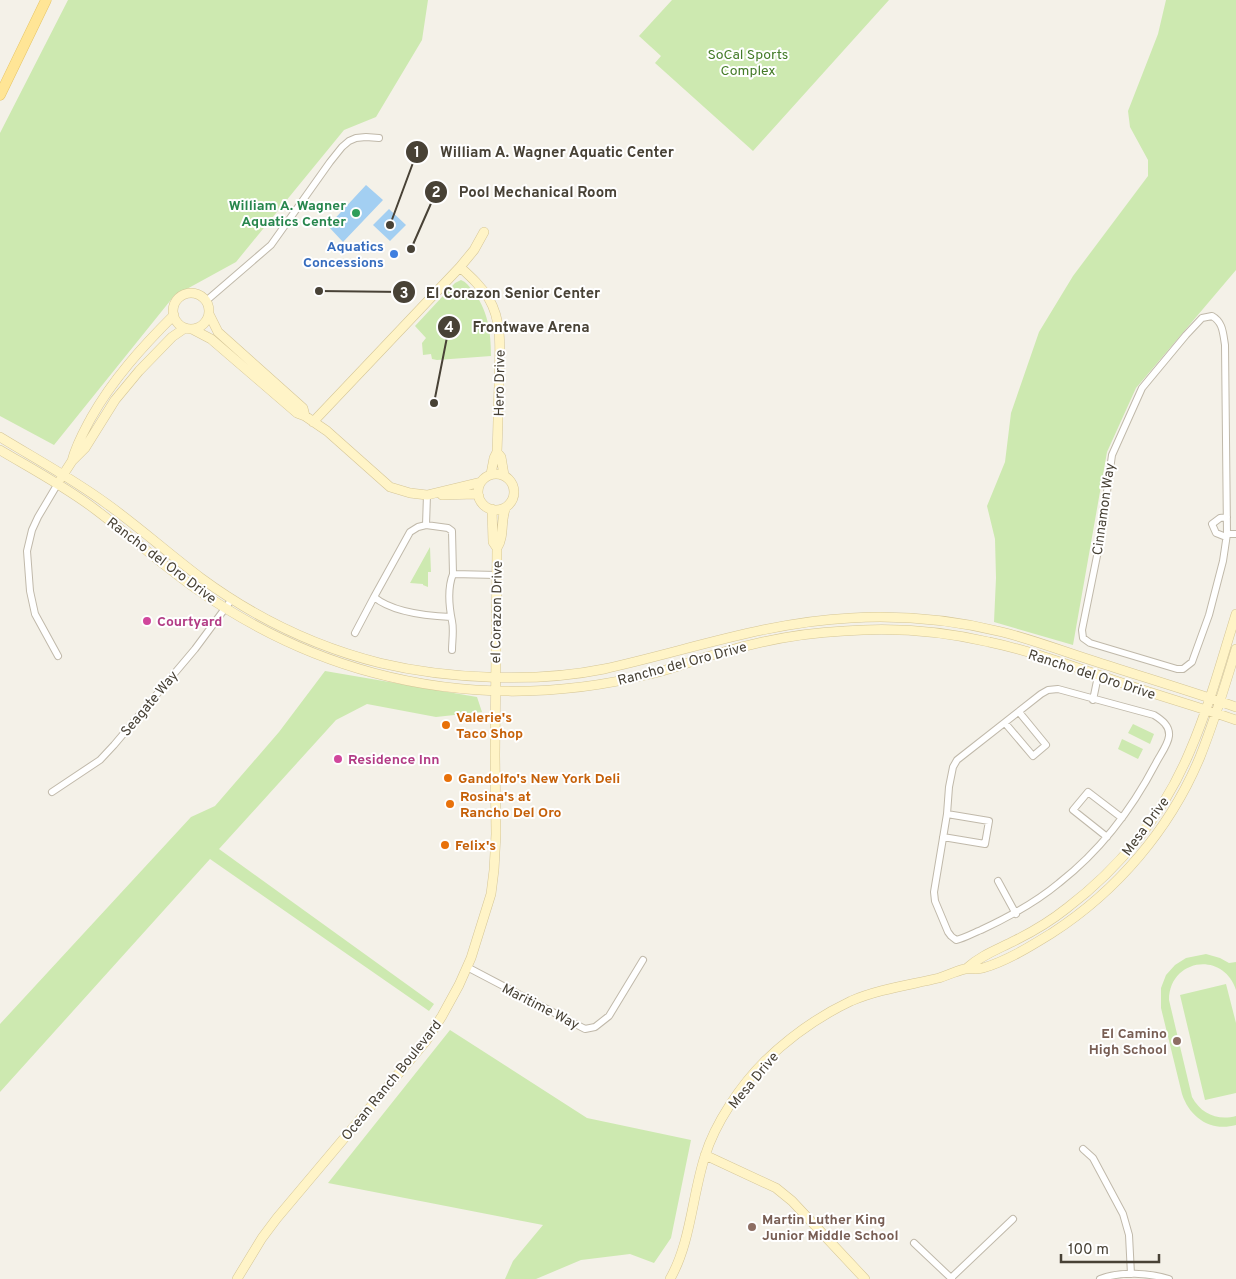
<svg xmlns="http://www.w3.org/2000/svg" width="1236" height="1279" viewBox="0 0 1236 1279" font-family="Overpass,sans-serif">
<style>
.green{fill:#cde9b0}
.water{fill:#a3cff2}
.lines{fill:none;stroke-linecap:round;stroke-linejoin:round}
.street-casing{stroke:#c0b9aa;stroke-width:8}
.secondary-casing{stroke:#d5c697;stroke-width:10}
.primary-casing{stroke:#e6c464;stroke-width:11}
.street{stroke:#fff;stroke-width:6}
.secondary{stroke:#fff4c7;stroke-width:9}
.primary{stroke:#ffe596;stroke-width:10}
.leisure-dot{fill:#2e9e5b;stroke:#fff;stroke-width:2}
.shop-dot{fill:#3f7fe0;stroke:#fff;stroke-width:2}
.hotel-dot{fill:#d1479c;stroke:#fff;stroke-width:2}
.food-dot{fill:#e8710a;stroke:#fff;stroke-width:2}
.education-dot{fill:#8d6e63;stroke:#fff;stroke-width:2}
.labels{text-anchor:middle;stroke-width:4;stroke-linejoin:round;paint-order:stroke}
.park-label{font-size:14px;fill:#447b28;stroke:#fff}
.leisure-label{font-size:14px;font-weight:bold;fill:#27864d;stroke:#fff;text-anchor:end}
.shop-label{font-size:14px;font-weight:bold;fill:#366cbe;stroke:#fff;text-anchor:end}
.street-label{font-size:14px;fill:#484236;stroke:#fff}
.hotel-label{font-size:14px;font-weight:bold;fill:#b23c85;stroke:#fff;text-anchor:start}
.food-label{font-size:14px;font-weight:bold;fill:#c56008;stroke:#fff;text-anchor:start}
.education-label{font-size:14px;font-weight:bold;fill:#785e54;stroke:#fff;text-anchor:end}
.leader{fill:none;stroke:#484236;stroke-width:2}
.callout-dot{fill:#484236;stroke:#fff;stroke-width:2}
.mark-label{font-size:15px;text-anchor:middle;font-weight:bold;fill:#fff}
.callout-label{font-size:15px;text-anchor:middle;font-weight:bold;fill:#484236;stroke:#fff;stroke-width:4;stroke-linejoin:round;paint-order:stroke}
</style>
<rect width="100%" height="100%" fill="#f4f1e8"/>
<path class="green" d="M68,0H428L422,40L376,117L344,130L236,262L174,296L54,445L0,416V133Z
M672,0H889L753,151L655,63L661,56L639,36Z
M1166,0H1236V270L1136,388L1107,452L1073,645L994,622L996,578L995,539L987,506L1005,462L1011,413L1039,332L1073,276L1148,176V160L1130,127L1128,111L1158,34Z
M461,280C466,282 469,286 472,290C488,309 491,332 491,356L437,360L432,359L431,354L423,355L422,343L426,338L415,326L455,283Z
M430,547L431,572H428V587L423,585V584L410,583Z
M325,671L477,697L482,712L436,717L367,704L336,720L219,849L434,1004L429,1011L210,859L0,1092V1024L191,817L215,806L279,732Z
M1133,724L1154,734L1150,744L1128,733Z
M1122,739L1143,749L1138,759L1118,749Z
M1206,954L1220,958L1229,963L1236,962V990C1223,950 1169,959 1169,1000L1192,1097C1201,1114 1218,1121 1236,1116V1125C1211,1132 1190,1118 1182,1094L1161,1008V988L1166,975L1175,965L1186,958Z
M1226,984L1236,1023V1093L1205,1100L1180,995Z
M450,1030L587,1118L691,1140L671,1238L654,1263L630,1254L581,1260L536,1279H505L513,1261L543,1225L328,1183Z"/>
<path class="water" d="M366,185L383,200L343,242L328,226Z
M389,209L406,225L390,241L373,225Z"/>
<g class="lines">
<defs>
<path id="street" d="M206,301L271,245L330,162L342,147L349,141L356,138L366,137L379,138
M1212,316C1223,322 1223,333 1225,345L1227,534L1223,561L1209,615L1192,662L1183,669H1177L1090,643L1083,638L1082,630L1101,536L1112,455L1142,388L1186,335L1202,318Z
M57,485L38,517L32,530L27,551L30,591L35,614L58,656
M427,495L426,525L418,527L410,532L374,597C392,612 428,616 451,617
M426,525L448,528L452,531L453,574L497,575
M1227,534H1236
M1226,537L1216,533L1212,524L1220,518L1227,517
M355,633L374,597
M452,650C452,641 454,630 452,621C449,606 447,589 453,574
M1058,689L1154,715C1162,720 1170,726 1169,736C1168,745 1160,755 1156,763C1132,809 1100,851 1059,883C1035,903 1009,917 981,930C973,933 965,938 956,940L951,936L948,932L935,901L934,892L947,814L949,787L953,767L957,760L1041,694L1048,690Z
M1093,700L1098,676
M1005,723L1033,756L1046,745L1019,712
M52,792L100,760L114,745L195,649L232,599
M943,837L985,844L989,821L947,814
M1107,837L1073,810L1088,792L1122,818
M998,881L1016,914
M467,967L585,1029L595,1027L609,1016L643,960
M1083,1149L1093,1158L1123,1214L1129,1235L1131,1274
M914,1243L952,1279
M951,1278L1013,1219
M1100,1279C1121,1271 1149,1273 1169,1279"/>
<path id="secondary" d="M460,267C471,277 481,286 489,299C504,324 499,358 499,386C498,408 498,430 497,452L494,458L491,474
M173 311a18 18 0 1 1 36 0a18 18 0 1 1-36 0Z
M209,314L218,332L303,408L305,416
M192,329L211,339L297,413L305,416L327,431L390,487L410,493L427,495L481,482
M313,422L460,267L474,250L484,232
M0,437C36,459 73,479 107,504C139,527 169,554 201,578C254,617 316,647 380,663C447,679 536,683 604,669C686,651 766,622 851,618C901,615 953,620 1002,632C1034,640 1065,652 1097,662C1143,677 1190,691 1236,707
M0,450C32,469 66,487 96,510C129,535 161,564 195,588C249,626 310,656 374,673C464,697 559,697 650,674C674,669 696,659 720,653C760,641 802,633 844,631C892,627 942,631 989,642C1032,651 1074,667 1116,681C1156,695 1196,706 1236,720
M497,452L501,457L504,475
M72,461C76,445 83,433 91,418C113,379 142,347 174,315
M478 492a18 18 0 1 1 36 0a18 18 0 1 1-36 0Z
M61,478L72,461L85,448L115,400L139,371L172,337L185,328
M442,495L475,494L479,496
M492,509L493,542L497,548
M967,968C981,955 999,949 1016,940C1034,931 1052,920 1067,908C1121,867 1164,813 1190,751C1209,707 1222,659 1236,614
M705,1155L776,1188L792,1201L865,1279
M237,1279L262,1238L277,1218L426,1041L442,1016L459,985L471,958L491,894L494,870L496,834L495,755L497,548C505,536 500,520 506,507
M670,1279C691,1242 692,1196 705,1156C715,1123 741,1085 765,1061C791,1036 819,1016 851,1001C879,989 910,985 939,978C948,975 956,971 965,969C971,968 977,970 983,968C1007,961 1031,946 1052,933C1117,891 1170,829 1200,757C1214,722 1225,686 1236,649"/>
<path id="primary" d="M0,95L46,0"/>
</defs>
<use href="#street" class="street-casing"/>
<use href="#secondary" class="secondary-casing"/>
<use href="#primary" class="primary-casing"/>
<use href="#street" class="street"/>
<use href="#secondary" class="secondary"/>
<use href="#primary" class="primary"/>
</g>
<circle class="leisure-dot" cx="356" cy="213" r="5"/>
<circle class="shop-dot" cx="394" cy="254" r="5"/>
<g class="hotel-dot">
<circle cx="147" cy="621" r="5"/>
<circle cx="338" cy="759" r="5"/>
</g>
<g class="food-dot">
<circle cx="446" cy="725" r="5"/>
<circle cx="448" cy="778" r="5"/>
<circle cx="450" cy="804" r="5"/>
<circle cx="445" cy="845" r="5"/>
</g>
<g class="education-dot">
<circle cx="1177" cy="1041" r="5"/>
<circle cx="752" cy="1227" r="5"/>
</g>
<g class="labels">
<g class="park-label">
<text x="748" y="59">SoCal Sports<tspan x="748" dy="16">Complex</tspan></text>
</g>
<g class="leisure-label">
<text x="346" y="210">William A. Wagner<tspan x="346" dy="16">Aquatics Center</tspan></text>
</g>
<g class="shop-label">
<text x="384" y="251">Aquatics<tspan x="384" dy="16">Concessions</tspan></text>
</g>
<g class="street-label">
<text transform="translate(499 383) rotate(-89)" y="5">Hero Drive</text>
<text transform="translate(1103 509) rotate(-82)" y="5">Cinnamon Way</text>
<text transform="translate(162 560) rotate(37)" y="5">Rancho del Oro Drive</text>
<text transform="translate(496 612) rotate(-89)" y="5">el Corazon Drive</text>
<text transform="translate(682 663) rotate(-15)" y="5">Rancho del Oro Drive</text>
<text transform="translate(1092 674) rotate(18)" y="5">Rancho del Oro Drive</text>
<text transform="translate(149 703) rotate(-50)" y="5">Seagate Way</text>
<text transform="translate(1145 826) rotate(-54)" y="5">Mesa Drive</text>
<text transform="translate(541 1006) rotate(27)" y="5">Maritime Way</text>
<text transform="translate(391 1080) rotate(-51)" y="5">Ocean Ranch Boulevard</text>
<text transform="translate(753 1080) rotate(-50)" y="5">Mesa Drive</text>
</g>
<g class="hotel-label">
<text x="157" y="626">Courtyard</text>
<text x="348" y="764">Residence Inn</text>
</g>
<g class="food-label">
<text x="456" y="722">Valerie's<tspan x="456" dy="16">Taco Shop</tspan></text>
<text x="458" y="783">Gandolfo's New York Deli</text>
<text x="460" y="801">Rosina's at<tspan x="460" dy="16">Rancho Del Oro</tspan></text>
<text x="455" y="850">Felix's</text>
</g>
<g class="education-label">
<text x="1167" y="1038">El Camino<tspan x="1167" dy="16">High School</tspan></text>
<text x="762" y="1224" text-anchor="start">Martin Luther King<tspan x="762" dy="16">Junior Middle School</tspan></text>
</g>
</g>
<path class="leader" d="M390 225L417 152M411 249L436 192M319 291L404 292M434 403L449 327"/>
<g class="callout-dot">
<circle cx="390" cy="225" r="5"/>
<circle cx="411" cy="249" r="5"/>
<circle cx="319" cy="291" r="5"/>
<circle cx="434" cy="403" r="5"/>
<circle cx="417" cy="152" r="12"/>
<circle cx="436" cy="192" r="12"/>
<circle cx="404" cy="292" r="12"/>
<circle cx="449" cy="327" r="12"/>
</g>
<g class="mark-label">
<text x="417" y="157">1</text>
<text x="436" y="197">2</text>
<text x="404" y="298">3</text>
<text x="449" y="332">4</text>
</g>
<g class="callout-label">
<text x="557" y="157">William A. Wagner Aquatic Center</text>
<text x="538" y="197">Pool Mechanical Room</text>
<text x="513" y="298">El Corazon Senior Center</text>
<text x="531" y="332">Frontwave Arena</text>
</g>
<path d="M1061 1254v8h98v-8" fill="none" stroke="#484236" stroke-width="2.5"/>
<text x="1068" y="1254" font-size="15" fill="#484236" stroke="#ffffff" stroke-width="4" paint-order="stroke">100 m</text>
</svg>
